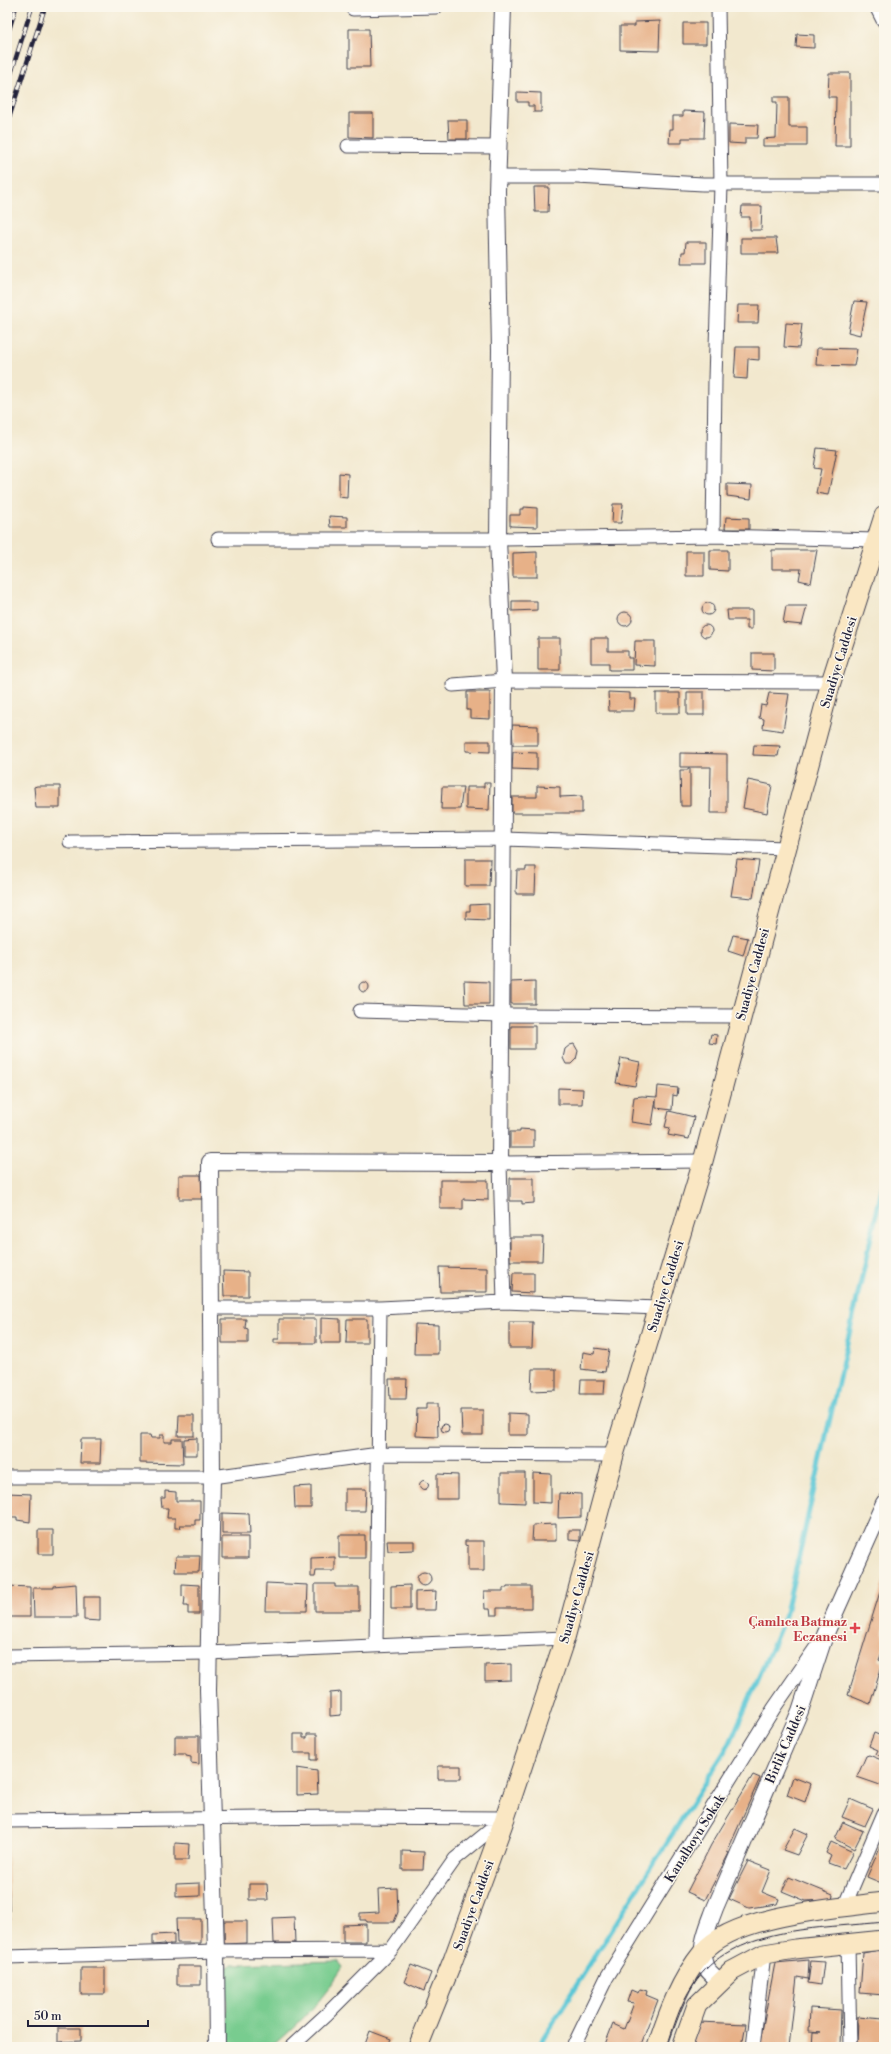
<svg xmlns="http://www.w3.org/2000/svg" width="891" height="2054" viewBox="0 0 891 2054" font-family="'Libre Bodoni',serif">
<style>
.green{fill:#78cc8f;stroke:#4d7765}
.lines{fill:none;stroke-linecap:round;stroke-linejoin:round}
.stream{stroke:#5cc7d6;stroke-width:5}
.building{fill:#e7b188}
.minor-casing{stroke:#414051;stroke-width:15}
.tertiary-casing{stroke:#414051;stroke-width:18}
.secondary-casing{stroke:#414051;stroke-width:21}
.minor{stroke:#fff;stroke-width:13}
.tertiary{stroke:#fff;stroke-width:16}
.secondary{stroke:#fae7c3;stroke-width:19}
.tram{stroke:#22223b;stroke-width:1}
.rail-casing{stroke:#22223b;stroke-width:4.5}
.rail{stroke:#fbf7ec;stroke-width:3;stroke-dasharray:9;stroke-linecap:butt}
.health-dot{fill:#e0444e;stroke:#fbf7ec;stroke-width:1.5}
.labels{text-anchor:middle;stroke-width:3;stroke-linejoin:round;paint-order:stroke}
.street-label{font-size:13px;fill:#22223b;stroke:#fbf7ec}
.health-label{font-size:13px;font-weight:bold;fill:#be3a42;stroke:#fbf7ec;text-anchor:end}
</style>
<rect width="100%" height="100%" fill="#fbf7ec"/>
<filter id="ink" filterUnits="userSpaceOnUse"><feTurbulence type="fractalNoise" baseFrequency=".025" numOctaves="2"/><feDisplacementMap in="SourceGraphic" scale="8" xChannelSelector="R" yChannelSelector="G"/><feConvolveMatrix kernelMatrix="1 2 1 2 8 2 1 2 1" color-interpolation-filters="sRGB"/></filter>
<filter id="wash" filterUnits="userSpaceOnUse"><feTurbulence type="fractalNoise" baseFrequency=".012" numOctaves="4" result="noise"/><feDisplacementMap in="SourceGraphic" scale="16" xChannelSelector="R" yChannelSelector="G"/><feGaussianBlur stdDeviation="0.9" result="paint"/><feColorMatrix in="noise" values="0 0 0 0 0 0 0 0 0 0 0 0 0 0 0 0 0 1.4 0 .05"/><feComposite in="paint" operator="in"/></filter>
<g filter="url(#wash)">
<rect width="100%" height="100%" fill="#f2e8ce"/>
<path class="green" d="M338,1961L343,1967C322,2001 302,2021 272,2047H227L226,1968L233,1964Z"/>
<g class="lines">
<path class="stream" d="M540,2047L543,2038L730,1743L785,1617L884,1180"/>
</g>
<g id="blocks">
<path class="building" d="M660,21L659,51L620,50V26H635V22Z
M683,23H706V44H683Z
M349,29H369L370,67H349Z
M797,34L814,35V48L796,47Z
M829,73H850V146H835L836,97H828Z
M517,92L541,93V112H534V106H528V102H517Z
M773,97H789V127H807V146H763V139L776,138L777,102H773Z
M683,111L705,112L704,138H682V143H669L670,129H673V116H683Z
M349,113H373V138L349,137Z
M448,120H467V139H449Z
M729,124L758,125L757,138H745V144L729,143Z
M534,187H549L548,212H535Z
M742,206H762L761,230H750V217H741Z
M741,238H776L778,253H741Z
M686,242H706V263H681L682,252H685Z
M854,301L867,302L860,335L848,332Z
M738,305H759L758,323H737Z
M786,323L802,324L799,348L784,347Z
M736,347H759V360L748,359L747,379L734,378Z
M817,348L857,349L854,366L816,365Z
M817,448L837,450L828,495L816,493L821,469L814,468Z
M339,473L348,474L347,498L339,497Z
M727,484L752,485L751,499L727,496Z
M613,504H623L621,523H612Z
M524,507L537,508V527L510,526V515H520V509H524Z
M329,516L347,517V527H330Z
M726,517L749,518V529H725Z
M710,550H728V571L710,570Z
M772,550H817L811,583L799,580L801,569H772Z
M686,551H704V576H686Z
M537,552V577H513V553Z
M512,601H537V610L512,611Z
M702 609a6 6 0 1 1 12 0a6 6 0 1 1-12 0Z
M786,606H807L802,625L783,623Z
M727,610H752V629H747V620H728Z
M618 619a7 7 0 1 1 14 0a7 7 0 1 1-14 0Z
M700 631a6 6 0 1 1 12 0a6 6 0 1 1-12 0Z
M538,638H560V670H538Z
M591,638H608V651H628V658H632V670H609V663H591Z
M635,641H655V666L634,665Z
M752,653H774V671L752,670Z
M467,692H490V719L470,718V710H467Z
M608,692L630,693V699H635L634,711H609Z
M687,692H704V715H687Z
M656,693H680V713H656Z
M769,693L789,694L783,731L763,728L764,719L759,718L761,705L766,706Z
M512,725L538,726V745H513Z
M466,741H490V752L466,751Z
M754,745L780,746L778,756L753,755Z
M513,752L537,753V770L512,769Z
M680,753L727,754V813H710L711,767H680Z
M688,768H690V806H681L680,770H688Z
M748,780L772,785L767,813L743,808Z
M484,783H490L489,810L466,809V787H484Z
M37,786H60V808H36L34,787Z
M537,786L560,787V797L582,796V813H512V797H537Z
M442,787H463L460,809H441Z
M465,859H490L489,886H465Z
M737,859L759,861L753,898L731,896Z
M526,867H536L535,894H516L517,870H526Z
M489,904V920L466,919V911H470V905Z
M733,935L748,938L743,956L728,951Z
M464,981L489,982V1004H465Z
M535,981V1004H511V982Z
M359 987a5 5 0 1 1 10 0a5 5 0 1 1-10 0Z
M511,1026H535V1049H511Z
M711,1034L717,1035L716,1044L709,1043Z
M574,1044L578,1051L576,1059L571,1064H566L563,1058L565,1049L570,1045Z
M621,1058L640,1062L635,1086L616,1083Z
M658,1086L678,1088L677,1096L673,1095L672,1110L656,1108V1099L652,1125L631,1122L634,1097L642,1096L657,1097Z
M558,1088L583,1089L582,1104H558Z
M669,1111L694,1117L689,1139L668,1135L670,1128L665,1127Z
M520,1129L534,1130V1147H510V1132H520Z
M179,1175H201L202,1199H179Z
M510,1178H534V1203L522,1204V1201H510Z
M440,1180H488V1200L463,1199V1209H440Z
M510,1237H543L542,1261H510Z
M439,1267L487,1268V1292H440Z
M223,1271L248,1272V1296H224Z
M513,1273H534V1293L512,1292Z
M321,1318L340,1319V1343H321Z
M222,1319H246L245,1328L248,1329V1343H222Z
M279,1319H316V1343H274V1339H279Z
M347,1319H367V1343H346Z
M509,1322H533L532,1348H509Z
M415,1324L438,1325V1354H414Z
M595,1348L609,1350L605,1372L581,1369L583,1352L594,1354Z
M532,1369H556V1390L531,1391Z
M389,1379H407L406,1399H390Z
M581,1380H605L604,1394H580Z
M426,1404H437L438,1437L416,1436L417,1409H426Z
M461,1410H483V1435H462Z
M508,1413L528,1414V1435H508Z
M179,1415H194V1436H178Z
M441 1428a4 4 0 1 1 8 0a4 4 0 1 1-8 0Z
M140,1435H150L151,1438H160V1435H164V1442H172V1439H182L183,1464L140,1463Z
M197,1438V1455H184V1439Z
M81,1439H101L100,1463H80Z
M501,1473H525V1503L501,1502Z
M533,1473L551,1474V1503L533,1502Z
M437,1474L458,1475V1499H437Z
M419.5 1485a4.5 4.5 0 1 1 9 0a4.5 4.5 0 1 1-9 0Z
M311,1486V1508H295L294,1487Z
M345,1489H366L365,1511H345Z
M165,1491L176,1492V1501H200V1520H195V1525H180L181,1528H175V1518H167L168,1508H162L161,1498H165Z
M7,1493L31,1494L30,1522L17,1520V1517H7Z
M559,1493L581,1494V1517L558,1518Z
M222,1513L249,1514L250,1534H222Z
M556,1524V1541H532L533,1525Z
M38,1530H53V1554H38Z
M569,1530H580V1541L569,1540Z
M339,1535H365V1558H339Z
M222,1537H248V1558H222Z
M387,1541H414V1550L388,1551Z
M465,1541H484V1571H468V1546L465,1545Z
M176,1556H200L199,1572H175Z
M335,1557V1571H316L315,1577H311V1558Z
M417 1579a7 7 0 1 1 14 0a7 7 0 1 1-14 0Z
M884,1579V1647L879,1660L883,1662L870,1704L848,1695Z
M266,1583L308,1585L307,1611H265Z
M76,1584L77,1617H34L33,1588H53V1586Z
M182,1584L199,1585V1614H188V1606H184L185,1597L182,1596Z
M315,1584H335V1587H359V1611H315Z
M410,1585V1609H391V1586Z
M7,1586L30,1587V1617H9Z
M507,1586H531V1608H497V1615H491L490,1609H485L484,1591H503V1588H507Z
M436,1591L435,1610H415V1592Z
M84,1597H100V1621L84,1620Z
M511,1664V1680L485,1681V1665Z
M341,1692V1715L330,1716V1693Z
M874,1733L884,1737V1758L876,1754L878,1750L869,1746Z
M294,1734H303V1738H307V1734H317V1760H311V1753H294Z
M175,1736H199V1764L191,1763V1757L186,1756V1754H175Z
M869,1755L884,1761L883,1786L857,1777L866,1756Z
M438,1766H461V1779H438Z
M297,1768L317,1771L318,1794L297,1795Z
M753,1775L760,1778L727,1852L729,1853L705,1900L687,1892L711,1845Z
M793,1777L811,1784L805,1802L787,1795Z
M850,1799L873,1809L865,1826L842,1817Z
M843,1822L863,1831L854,1849L835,1839Z
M795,1828L808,1834L797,1855L783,1850Z
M884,1838V1884L867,1877Z
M831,1842L853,1852L844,1869L828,1863L831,1856L826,1853Z
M7,1843L10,1929H7Z
M175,1843L189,1844L188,1860H175Z
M402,1851L424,1852L423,1870H402Z
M748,1861L771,1870L762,1892L779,1899L777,1904L749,1908L729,1899Z
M789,1877L833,1895L832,1900L806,1901L782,1891Z
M200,1883V1896L176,1897V1884Z
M249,1884H267L268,1900H249Z
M397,1888L398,1912L394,1922H366V1920H360V1913L379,1912L378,1889Z
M294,1917L295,1943H274L273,1918Z
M176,1919H201V1943H177Z
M224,1921H247V1943L224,1944Z
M366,1924V1942H343V1925Z
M174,1934V1944H170V1947H164V1944L153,1945V1935Z
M884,1949V1995L860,1993L863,1953Z
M809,1960L808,1979L797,1977L789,2047H759L775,1963Z
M811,1961L824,1962L821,1985L808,1983Z
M411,1965L431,1973L424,1991L404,1982Z
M177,1966H201V1985H177Z
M81,1968H105V1994H81Z
M640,1989L647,1991L646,1995L658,2000L640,2047H604L613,2024L624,2029L634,2003L627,2002L631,1990L638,1993Z
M810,2008L841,2010L840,2047H812L813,2032H821L809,2031Z
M858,2017L884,2019V2042H880V2047H857Z
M699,2022L746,2024L742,2047L710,2045V2047H690Z
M58,2028H81V2041L58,2042Z
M370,2031L391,2039L387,2047H364Z"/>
</g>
</g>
<g filter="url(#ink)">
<use href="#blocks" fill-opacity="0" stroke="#414051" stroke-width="1"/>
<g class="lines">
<defs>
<path id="minor" d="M353,9L436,7
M348,146L499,147
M498,177H577L703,184H884
M713,536L715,379L721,185L718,7
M218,539H498L713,536L876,540
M453,685L504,681L831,682
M70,842L502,839L786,848
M360,1011L501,1015L741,1016
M504,1302L500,1163L703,1161
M210,1308H380L504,1302L658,1308
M7,1477H212L379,1454L614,1455
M376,1645L380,1308
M7,1656L208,1653L565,1638
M7,1821L340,1817L505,1818L455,1859L391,1950L327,2014L291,2047
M844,1907L884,1813
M848,1944L850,2047
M7,1957L216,1951L391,1950
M573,2047L607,1977L774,1708L819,1643
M753,2047L764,1954"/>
<path id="tertiary" d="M878,7L884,19
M720,1982C716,1978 710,1973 707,1969C696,1950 709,1925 715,1908L800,1711L825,1635L884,1503
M217,2047L216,1951L208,1690L212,1477L210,1162L500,1163L504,681L498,539L500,350L497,191L503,7"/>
<path id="secondary" d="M418,2047L453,1960L505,1818L565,1638L614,1455L703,1161L831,682L884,516
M657,2047C668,2014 680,1980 703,1952C734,1915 837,1908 884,1902
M682,2047L697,2005L732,1971L764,1954L795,1949L884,1940"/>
</defs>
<use href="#minor" class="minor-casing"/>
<use href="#tertiary" class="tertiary-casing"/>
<use href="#secondary" class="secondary-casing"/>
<use href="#minor" class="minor"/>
<use href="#tertiary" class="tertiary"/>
<use href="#secondary" class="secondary"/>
<path class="tram" d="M667,2047C674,2026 680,2004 693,1985C732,1925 820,1929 884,1922"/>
<defs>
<path id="rail" d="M7,36L16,7
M7,86L32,7
M7,124L45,7"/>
</defs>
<use href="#rail" class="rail-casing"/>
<use href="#rail" class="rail"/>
</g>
</g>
<path class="health-dot" d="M853 1622h4v4h4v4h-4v4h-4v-4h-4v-4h4z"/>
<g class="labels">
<g class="street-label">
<text transform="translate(838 662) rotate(-73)" y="5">Suadiye Caddesi</text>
<text transform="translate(752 974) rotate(-75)" y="5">Suadiye Caddesi</text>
<text transform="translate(665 1286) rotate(-73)" y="5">Suadiye Caddesi</text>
<text transform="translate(576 1597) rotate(-74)" y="5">Suadiye Caddesi</text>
<text transform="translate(785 1744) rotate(-67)" y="5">Birlik Caddesi</text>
<text transform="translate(694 1838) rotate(-58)" y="5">Kanalboyu Sokak</text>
<text transform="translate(473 1905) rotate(-70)" y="5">Suadiye Caddesi</text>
</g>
<g class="health-label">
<text x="847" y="1626">Çamlıca Batmaz<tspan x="847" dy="15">Eczanesi</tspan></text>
</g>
</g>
<rect width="891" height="2054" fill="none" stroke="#fbf7ec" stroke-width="24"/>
<path d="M28 2020v6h120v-6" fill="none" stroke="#22223b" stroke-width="2"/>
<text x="34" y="2020" font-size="12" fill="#22223b" stroke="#fbf7ec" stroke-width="3" paint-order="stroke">50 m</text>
</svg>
